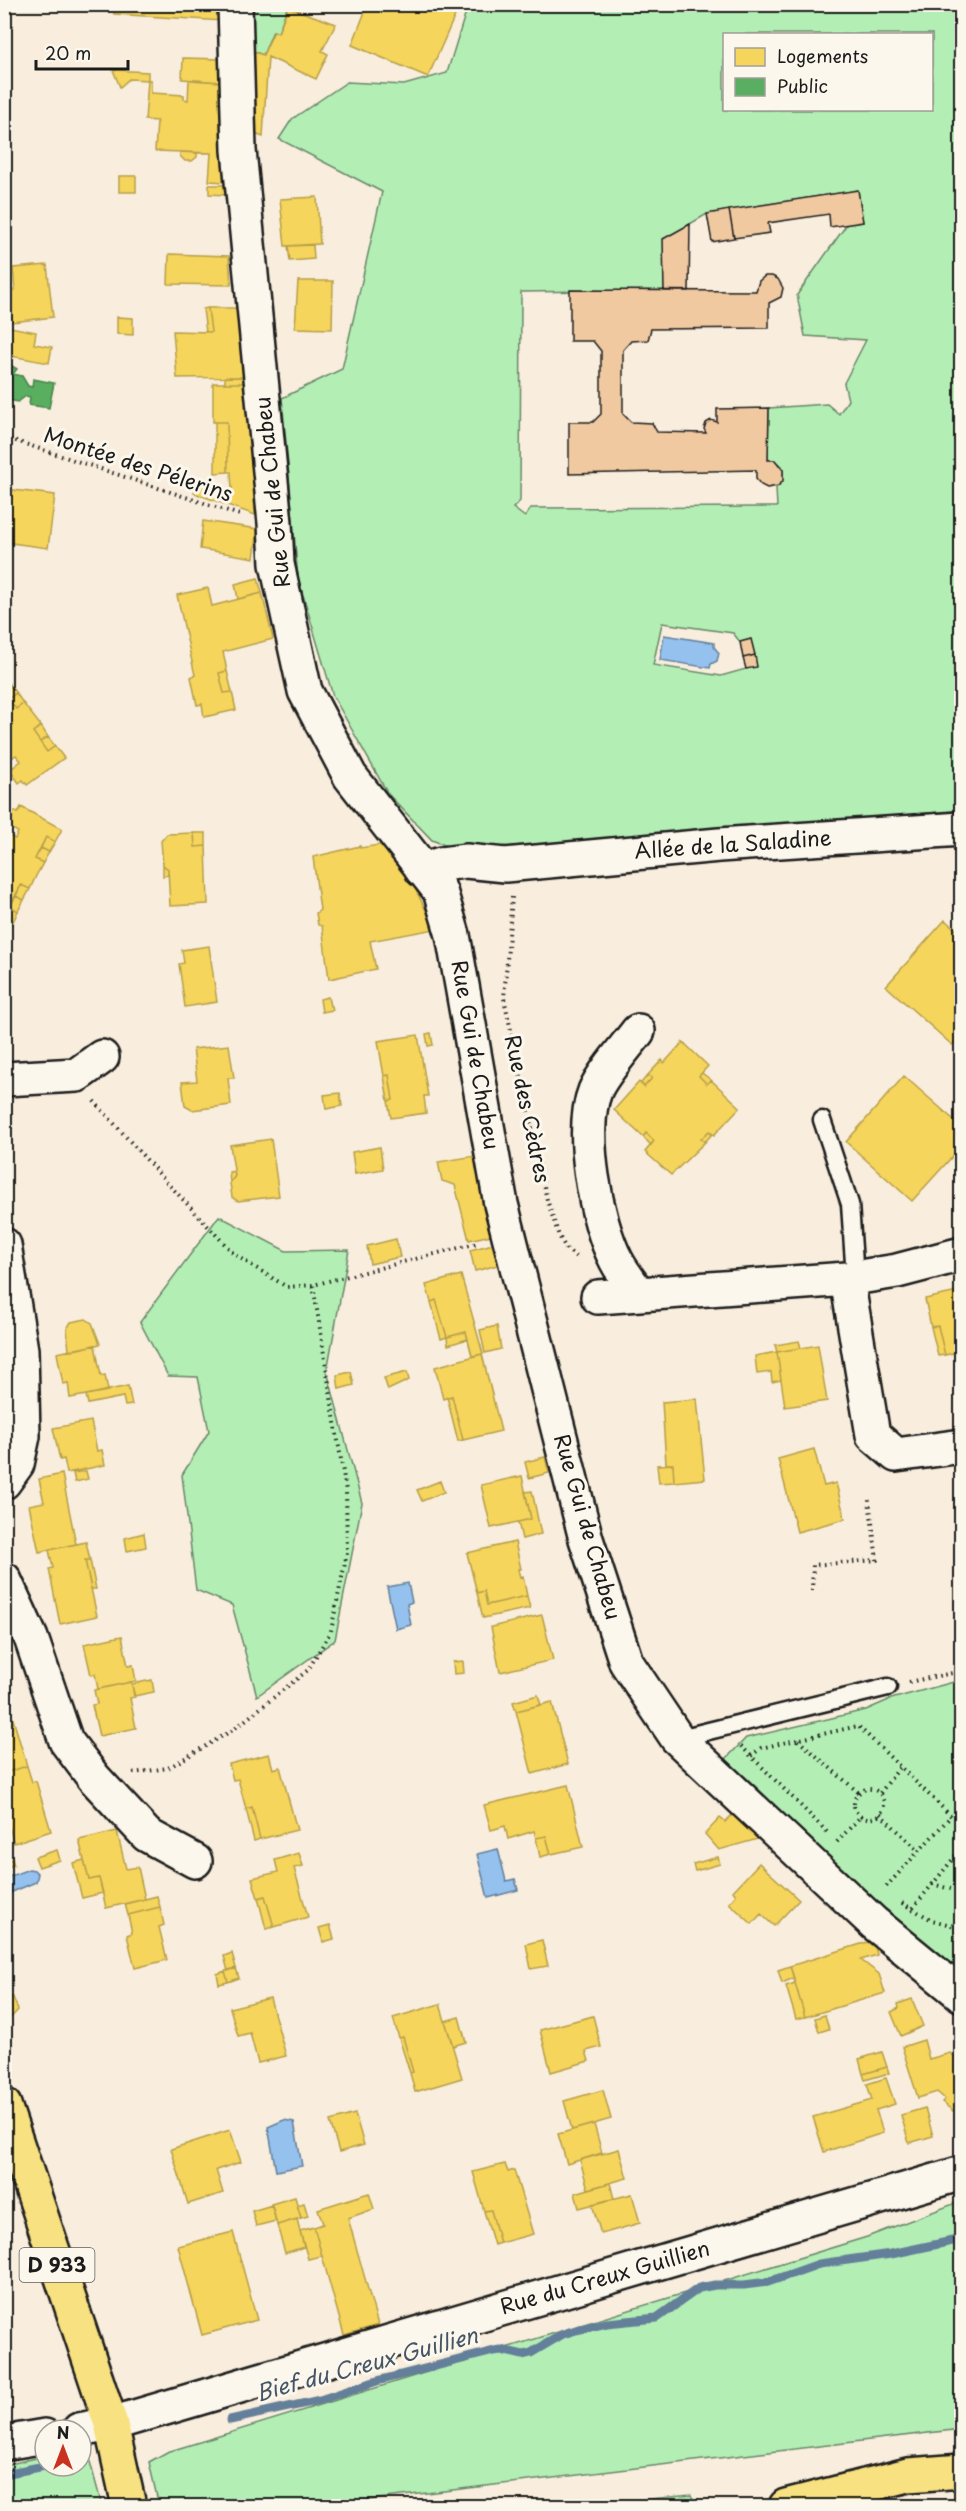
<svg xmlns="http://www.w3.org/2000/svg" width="966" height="2511" viewBox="0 0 966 2511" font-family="'Playpen Sans',sans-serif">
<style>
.green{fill:#b3efb5;stroke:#688668;stroke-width:1.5;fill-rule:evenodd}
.water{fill:#94c1ee;stroke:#647f9a;stroke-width:1.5}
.homes{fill:#f6d55c;stroke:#b59e49;stroke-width:1.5}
.public{fill:#5aae61;stroke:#47824c;stroke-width:1.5}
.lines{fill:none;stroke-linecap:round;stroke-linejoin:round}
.stream{stroke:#647f9a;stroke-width:9}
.building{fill:#f0c9a0;stroke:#1c1c1c;stroke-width:1.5}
.lane-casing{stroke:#1c1c1c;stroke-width:21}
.street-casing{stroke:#1c1c1c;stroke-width:38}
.primary-casing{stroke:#1c1c1c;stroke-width:38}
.path{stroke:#1c1c1c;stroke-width:4;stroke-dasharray:1.5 4.5;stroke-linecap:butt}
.lane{stroke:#fbf7ec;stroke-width:16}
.street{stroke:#fbf7ec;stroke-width:33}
.primary{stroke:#f8e181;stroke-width:33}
.labels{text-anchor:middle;stroke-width:6;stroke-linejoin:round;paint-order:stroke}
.shield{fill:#fbf7ec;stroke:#5f5e5a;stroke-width:1.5}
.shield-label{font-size:20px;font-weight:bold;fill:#1c1c1c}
.street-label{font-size:21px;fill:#1c1c1c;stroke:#fbf7ec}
.water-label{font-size:22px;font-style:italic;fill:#465666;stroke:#fbf7ec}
</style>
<rect width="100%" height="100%" fill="#f9eedd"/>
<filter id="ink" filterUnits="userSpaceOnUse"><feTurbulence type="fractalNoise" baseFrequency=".0167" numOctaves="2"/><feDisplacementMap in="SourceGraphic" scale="12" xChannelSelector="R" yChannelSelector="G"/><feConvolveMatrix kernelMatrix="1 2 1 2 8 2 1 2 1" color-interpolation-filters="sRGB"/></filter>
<g filter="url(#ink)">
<path class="green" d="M253,5H288L278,33L273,31L263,55L252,51Z
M468,5H961V810L473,856L432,840L388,794L333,696L298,578L282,398L342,369L382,192L279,139L292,119L347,82L404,85L447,73ZM724,34H932V110H724ZM858,190L863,222L847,224L797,295L805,336L866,340L844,383L848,400L839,414L827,404L769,408L768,460C785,461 788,477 776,488L777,507L531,508L525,517L513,508L520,501L521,292L664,290V239L707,214ZM662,623L733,633L740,642L751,640L746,669L721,676L653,665Z
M219,1216L286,1251L349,1250L327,1371L362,1503L335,1640L257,1696L232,1605L196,1590L182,1475L209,1431L198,1377L168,1376L140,1322Z
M961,1680V1981L914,1939L724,1761L746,1738L866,1710L891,1699Z
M961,2201V2429L319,2506H159L149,2462L167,2452L867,2237Z
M86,2447L102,2506H5V2465L45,2456V2466H81V2449Z
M691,2495L696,2505L692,2506H577Z"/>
<path class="water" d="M664,635L714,643V647L719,653L717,661L711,664L710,668L660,660Z
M408,1583L412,1602L407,1604L411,1625L396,1629L387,1587Z
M498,1849L506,1881L515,1879L518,1890L488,1898L477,1854Z
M29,1869L34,1870L38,1874L36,1882L5,1895V1878Z
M284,2120L294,2122L302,2166L276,2171L268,2127Z"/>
<path class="homes" d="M115,4H222L223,21L114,14Z
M368,4H460L428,77L352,45Z
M288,7L336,24L322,51L328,54L316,79L268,57L263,137L249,132L252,51L263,55L274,31L278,33Z
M183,58L222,59L221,82L182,79Z
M113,70L148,72V80L129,79L120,87Z
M148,80H151V93L184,95V99L188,100L189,80L221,82L220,101L225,182L209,181L211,153L155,151L157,121L145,120Z
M180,152L197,153V157L192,161H185L180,156Z
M119,176H136V192H119Z
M209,185H226V195L209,194Z
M317,197L320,244L285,246L280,199Z
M313,245L314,259L290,261L288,246Z
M169,254L229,256L231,285L168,284Z
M47,265L53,317L4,323V291L15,290L13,268Z
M298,281H333L332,329L295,328Z
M208,308L211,332H206L203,309Z
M208,308H237L246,377L177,378L173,331L211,332Z
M117,317L133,318V335L117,334Z
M10,327L36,332L34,344L52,347L49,363L5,355Z
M225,377H246L247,383H225Z
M213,383H247L255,515L194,493L197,481L232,490L231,472H228L227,422H213Z
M215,422H227L228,472L215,473Z
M5,489L55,495L48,548L4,542Z
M203,521L258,529L254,558L200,549Z
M258,578L262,593L238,599L235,584Z
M208,588L212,606L262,593L273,639L223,652L227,671L219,673L224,693L232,692L236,710L204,717L202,704L197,705L191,677L195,675L177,595Z
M227,671L232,692L224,693L219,673Z
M8,683L16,693L8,699L4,694V686Z
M16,693L23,703L16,709L8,699Z
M4,694L16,709L23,703L41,726L33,732L47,752L55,746L64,758L27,785L23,780L19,783L10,770L21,761L16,755L4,763Z
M41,726L48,737L40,742L33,732Z
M48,737L55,746L47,752L40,742Z
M21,807L62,829L55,842L46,837L35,859L43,863L36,876L30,889L21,885L10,906L18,911L12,924L4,920V833L15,839L18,832L6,826L14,811L18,813Z
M194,833H206V846L195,847Z
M194,833L195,847L206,846L208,904L170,906L168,869L163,865L161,841L167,834Z
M46,837L55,842L49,852L41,848Z
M386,844L406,870L435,929L370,941L376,969L329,979L322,926L318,925L316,913L320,910L313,857L360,846V848Z
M41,848L49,852L43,863L35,859Z
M163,865L168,869V875L163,876Z
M21,885L30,889L24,900L16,896Z
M16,896L24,900L18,911L10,906Z
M945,920L962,935V1035L952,1045L886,986Z
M209,946L217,1002L185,1007L179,964L184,963L182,950Z
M328,997L330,1006H332L333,1010L322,1012L320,999Z
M431,1033L433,1045L428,1046L426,1034Z
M418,1035L428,1096H424L426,1113L391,1118L388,1101L393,1100L389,1075L384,1076L378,1041Z
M683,1042L708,1066L699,1076L707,1084L711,1080L740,1107L714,1135L709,1131L701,1139L705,1142L671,1175L645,1152L654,1141L646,1133L643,1137L614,1110L639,1082L644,1087L652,1078L648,1075L662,1060L664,1063Z
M229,1045L234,1078H228L231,1105L192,1110L185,1106L182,1082L197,1081L193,1049Z
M702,1073L711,1080L707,1084L699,1076Z
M389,1075L393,1100L388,1101L384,1076Z
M648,1075L652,1078L644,1087L641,1083Z
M904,1076L962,1127V1146L912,1201L846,1142Z
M340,1093L342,1106L326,1109L324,1095Z
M709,1131L712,1134L705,1142L701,1139Z
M646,1133L654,1141L651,1145L643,1137Z
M271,1139L279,1196L238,1201L232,1197L230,1183L235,1176L230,1145Z
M380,1147L383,1169L355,1174L352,1152Z
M475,1156L491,1235L469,1240L455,1185L442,1181L438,1162Z
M234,1171L235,1176L230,1183L229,1172Z
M396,1239L400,1257L370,1264L367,1246Z
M493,1244L498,1265L475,1271L470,1250Z
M461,1275L483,1354L472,1356L466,1332L447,1337L436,1300L431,1302L426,1285Z
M962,1291V1351L945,1355L938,1326L931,1327L925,1299Z
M436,1300L447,1337L441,1339L431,1302Z
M86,1319L92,1323L100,1344L69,1351L67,1329L71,1322Z
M497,1326L501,1349L485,1353L480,1330Z
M938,1326L945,1355L938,1356L931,1327Z
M466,1332L468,1339L448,1345L447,1337Z
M799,1341L801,1348L777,1352L775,1345Z
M95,1345L101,1376L105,1375L108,1391L70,1398L68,1383L63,1384L57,1353Z
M818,1345L827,1401L785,1407L777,1352Z
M777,1352L781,1380L772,1382L771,1372L757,1374L755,1356Z
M482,1354L501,1431L463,1440L452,1396L443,1399L435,1367Z
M351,1372L354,1385L339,1389L337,1375Z
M407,1372L409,1380L388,1390L384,1378Z
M128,1386L132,1405L125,1406L123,1397L88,1404L86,1395Z
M452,1396L463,1440L458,1441L447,1397Z
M697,1399L705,1479L674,1482L673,1464H666L662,1402Z
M91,1421L97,1451L102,1450L105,1465L67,1473L64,1459L60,1460L53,1428Z
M814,1449L824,1486L836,1483L845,1519L797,1532L778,1459Z
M545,1457L549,1473L529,1478L525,1462Z
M673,1464L674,1482L659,1483L657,1465Z
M86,1471L88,1479L75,1482L73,1473Z
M62,1474L76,1544L39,1552L29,1505L44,1502L39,1479Z
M522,1476L531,1519L491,1528L481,1485Z
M440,1481L444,1492L422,1501L417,1490Z
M532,1491L541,1534L522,1539L518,1522L531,1519L525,1492Z
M144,1533L146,1547L127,1551L125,1538Z
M86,1542L90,1560H85L97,1616L60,1624L49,1569L53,1568L49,1550Z
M515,1542L521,1569H518L520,1577L523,1576L527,1596L487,1605L484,1591L477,1593L467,1553Z
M85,1560H90L96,1589H91Z
M484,1591L487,1605L527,1596L530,1608L483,1618L477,1593Z
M542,1615L553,1660L500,1672L491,1627Z
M122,1636L128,1666L133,1665L136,1681L98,1689L95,1674L91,1675L84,1644Z
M463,1661L464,1673L454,1674L453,1662Z
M152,1680L154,1692L134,1696L132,1684Z
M131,1682L135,1697L130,1698L136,1728L99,1736L92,1705L97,1704L94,1690Z
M4,1694L14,1722L6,1725L4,1721Z
M538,1695L541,1705L516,1711L513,1702Z
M552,1702L568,1764L532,1774L516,1711Z
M4,1721L6,1725L14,1722L27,1766L4,1773Z
M269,1754L273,1769L280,1767L297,1830L260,1839L252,1807L246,1809L238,1779L233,1780L229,1764Z
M27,1766L32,1782L36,1781L51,1831L14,1843L4,1811V1773Z
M568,1785L583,1847L551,1854L546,1836L536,1838L534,1831L508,1839L505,1826L491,1830L484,1805Z
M252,1807L260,1839L254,1841L246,1809Z
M736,1811L765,1837L719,1850L705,1834L720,1818L725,1822Z
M117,1831L126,1869L138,1867L145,1899L106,1908L99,1878L89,1880L79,1840Z
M546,1836L551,1854L540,1857L536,1838Z
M57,1850L60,1860L39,1867L35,1857Z
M299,1853L303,1866L294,1868L308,1917L274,1927L265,1896L258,1898L252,1878L278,1872L275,1860Z
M718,1857L720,1864L695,1871L693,1864Z
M12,1859L14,1865L4,1868V1862Z
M84,1860L89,1880L99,1878L103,1893L82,1898L73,1863Z
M759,1863L799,1900L774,1926L761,1914L752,1924L729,1903L736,1895L733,1891Z
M157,1896L160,1907L128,1915L125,1904Z
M265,1896L274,1927L266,1929L258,1898Z
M160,1907L164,1925L159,1927L167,1960L135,1968L127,1935L132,1933L128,1915Z
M330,1925L334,1939L323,1942L319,1928Z
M542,1940L548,1966L531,1969L526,1944Z
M874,1940L877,1955L861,1960L879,1974L885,1993L805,2017L790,1966Z
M232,1953L236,1968L228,1971L224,1956Z
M790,1966L794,1978L782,1983L778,1970Z
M236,1968L239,1978L228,1982L225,1971Z
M225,1971L228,1982L219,1984L217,1974Z
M795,1983L805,2017L796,2019L786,1986Z
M13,1997L18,2010L4,2025V2000Z
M270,1998L286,2056L258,2063L250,2033L238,2036L230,2008Z
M912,1999L923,2026L901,2036L891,2012L899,2008L898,2004Z
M440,2004L462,2078L415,2092L410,2073L413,2072L403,2037L399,2038L393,2018Z
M825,2015L829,2029L819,2032L815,2018Z
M593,2016L601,2047L586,2051L589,2061L551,2072L540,2030Z
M459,2017L466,2042L453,2046L445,2021Z
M403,2037L413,2072L410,2073L399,2038Z
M924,2040L929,2059L950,2053L962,2063V2113L956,2108L953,2111L942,2102L945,2099L937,2092L918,2098L902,2047Z
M882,2052L887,2067L863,2074L859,2059Z
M887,2067L889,2073L865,2080L863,2074Z
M886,2078L895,2104L876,2110L883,2133L824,2152L813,2117L872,2100L867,2084Z
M603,2090L611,2119L572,2130L564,2101Z
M925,2108L933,2136L909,2143L901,2115Z
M355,2114L364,2145L339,2152L330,2121Z
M594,2124L602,2153L567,2164L558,2134Z
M230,2130L241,2162L216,2170L223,2193L188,2204L171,2149Z
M619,2149L627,2178L588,2189L580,2160Z
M505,2164L508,2172L514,2170L533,2234L500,2243L491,2210L484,2211L473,2172Z
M610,2183L614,2199L579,2208L575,2193Z
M369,2193L374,2209L348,2218L378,2325L344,2335L314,2227L323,2224L318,2209Z
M632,2194L640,2223L601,2234L592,2204Z
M295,2197L301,2218L277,2225L271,2204Z
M304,2203L308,2216L301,2218L297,2205Z
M272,2205L276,2221L256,2226L252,2211Z
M491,2210L500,2243L494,2245L484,2211Z
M297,2219L304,2247L285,2253L277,2225Z
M314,2227L322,2256L308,2259L300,2231Z
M233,2232L257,2320L202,2335L178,2246Z"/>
<path class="public" d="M12,366L17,369L13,374L22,376L28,386L32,387L33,379L54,383L49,408L29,405L30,397L26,396L18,402L8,400L10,406L5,408L4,367L12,369Z"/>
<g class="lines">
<path class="stream" d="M230,2420L320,2400L377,2381L494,2351L501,2350L523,2355L531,2353L563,2334L576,2330L607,2323L657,2318L699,2288L715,2285H744L768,2282L819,2264L891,2254L962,2239
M4,2474L45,2466"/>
</g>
<path class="building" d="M858,190L863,222L830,227L829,214L768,223L770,233L734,238L729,210Z
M729,210L734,238L712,242L707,214Z
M690,224L689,291H664L663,239Z
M765,276H772L778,279L783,288L781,297L769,303V328L651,329L648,340L631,341L623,350V414L631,422L652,423L657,432L706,433L704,429L706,423L711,420L717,422V409L769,408L768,460H775L783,470V481L778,486L767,488L761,485L756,479V470L569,474V422H593L601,414V351L593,341H570V290L756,291L759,281Z
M751,639L755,655L743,658L740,642Z
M755,655L757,667L746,669L743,658Z"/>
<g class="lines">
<defs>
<path id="lane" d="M822,1120L850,1204L855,1278
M681,1742L692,1735L888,1687"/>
<path id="street" d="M235,4L239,150L275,523L277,564L305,691L350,776L440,891L453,935L501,1204L586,1539L626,1662L677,1738L874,1923L962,1995
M422,870L441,864L466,861L505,865L719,845L962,829
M638,1031C626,1047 602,1074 595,1091C579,1131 596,1222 616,1260C622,1272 631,1283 639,1294
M4,1079L77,1075L102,1057
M4,1245L21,1350L23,1436L17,1464L4,1482
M847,1279L873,1435L896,1455L962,1446
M598,1297L847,1279L897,1271L962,1254
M4,1579L31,1638L66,1741L94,1778L147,1835L195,1861
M79,2430L111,2424L962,2173
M4,2443L45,2436"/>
<path id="primary" d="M4,2105L111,2424L129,2506
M786,2506L908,2475L962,2471"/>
</defs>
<use href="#lane" class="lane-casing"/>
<use href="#street" class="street-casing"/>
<use href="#primary" class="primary-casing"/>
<path class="path" d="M4,437L243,516
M512,897L504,998L547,1200L559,1236L567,1250L579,1258
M94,1101L161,1176L235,1255L287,1287L313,1285L478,1243
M812,1591L813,1565L877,1560L869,1500
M909,1682L962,1671
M798,1740L859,1793
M741,1746L827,1832
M751,1756L761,1748L858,1726L951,1816L885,1888
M133,1773L168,1768L233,1730L308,1670L331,1631L347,1553L346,1491L313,1285
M854 1804a15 15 0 1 1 30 0a15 15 0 1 1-30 0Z
M880,1793L900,1767
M880,1814L919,1851
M837,1842L861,1816
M932,1884L962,1892
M902,1903L932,1920L962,1928
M913,1908L962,1848"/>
<use href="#lane" class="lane"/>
<use href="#street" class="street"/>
<use href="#primary" class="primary"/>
</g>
</g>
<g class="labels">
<rect class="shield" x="19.5" y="2248" width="75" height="34" rx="4.5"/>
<g class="shield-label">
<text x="57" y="2272">D 933</text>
</g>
<g class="street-label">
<text transform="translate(138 465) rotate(18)" y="7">Montée des Pélerins</text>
<text transform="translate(273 492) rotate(-96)" y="7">Rue Gui de Chabeu</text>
<text transform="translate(733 845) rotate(-4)" y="7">Allée de la Saladine</text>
<text transform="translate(475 1055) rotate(80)" y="7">Rue Gui de Chabeu</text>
<text transform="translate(527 1109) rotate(78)" y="7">Rue des Cèdres</text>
<text transform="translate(587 1527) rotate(74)" y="7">Rue Gui de Chabeu</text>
<text transform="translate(605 2278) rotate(-16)" y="7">Rue du Creux Guillien</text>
</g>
<g class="water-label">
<text transform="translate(367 2364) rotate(-15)" y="8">Bief du Creux Guillien</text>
</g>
</g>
<rect width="966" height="2511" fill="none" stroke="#fbf7ec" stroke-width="24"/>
<rect x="12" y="12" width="942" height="2487" fill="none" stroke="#1c1c1c" stroke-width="2" filter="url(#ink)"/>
<rect x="723" y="33" width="210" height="78" fill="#fbf7ec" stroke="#a29f99" stroke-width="1.5"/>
<rect x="735" y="48" width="30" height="18" fill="#f6d55c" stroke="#a29f99" stroke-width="1.5"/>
<text x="777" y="63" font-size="18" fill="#1c1c1c">Logements</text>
<rect x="735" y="78" width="30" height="18" fill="#5aae61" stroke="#a29f99" stroke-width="1.5"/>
<text x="777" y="93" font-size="18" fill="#1c1c1c">Public</text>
<g transform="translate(63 2448)"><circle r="28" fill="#fbf7ec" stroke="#a29f99" stroke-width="1.5"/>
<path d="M0-4.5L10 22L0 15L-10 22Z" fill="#c8321e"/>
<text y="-9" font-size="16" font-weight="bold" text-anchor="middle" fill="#1c1c1c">N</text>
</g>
<path d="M36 60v9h92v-9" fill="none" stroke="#1c1c1c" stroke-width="3"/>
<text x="45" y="60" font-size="18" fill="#1c1c1c" stroke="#fbf7ec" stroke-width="4.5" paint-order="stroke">20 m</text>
</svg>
